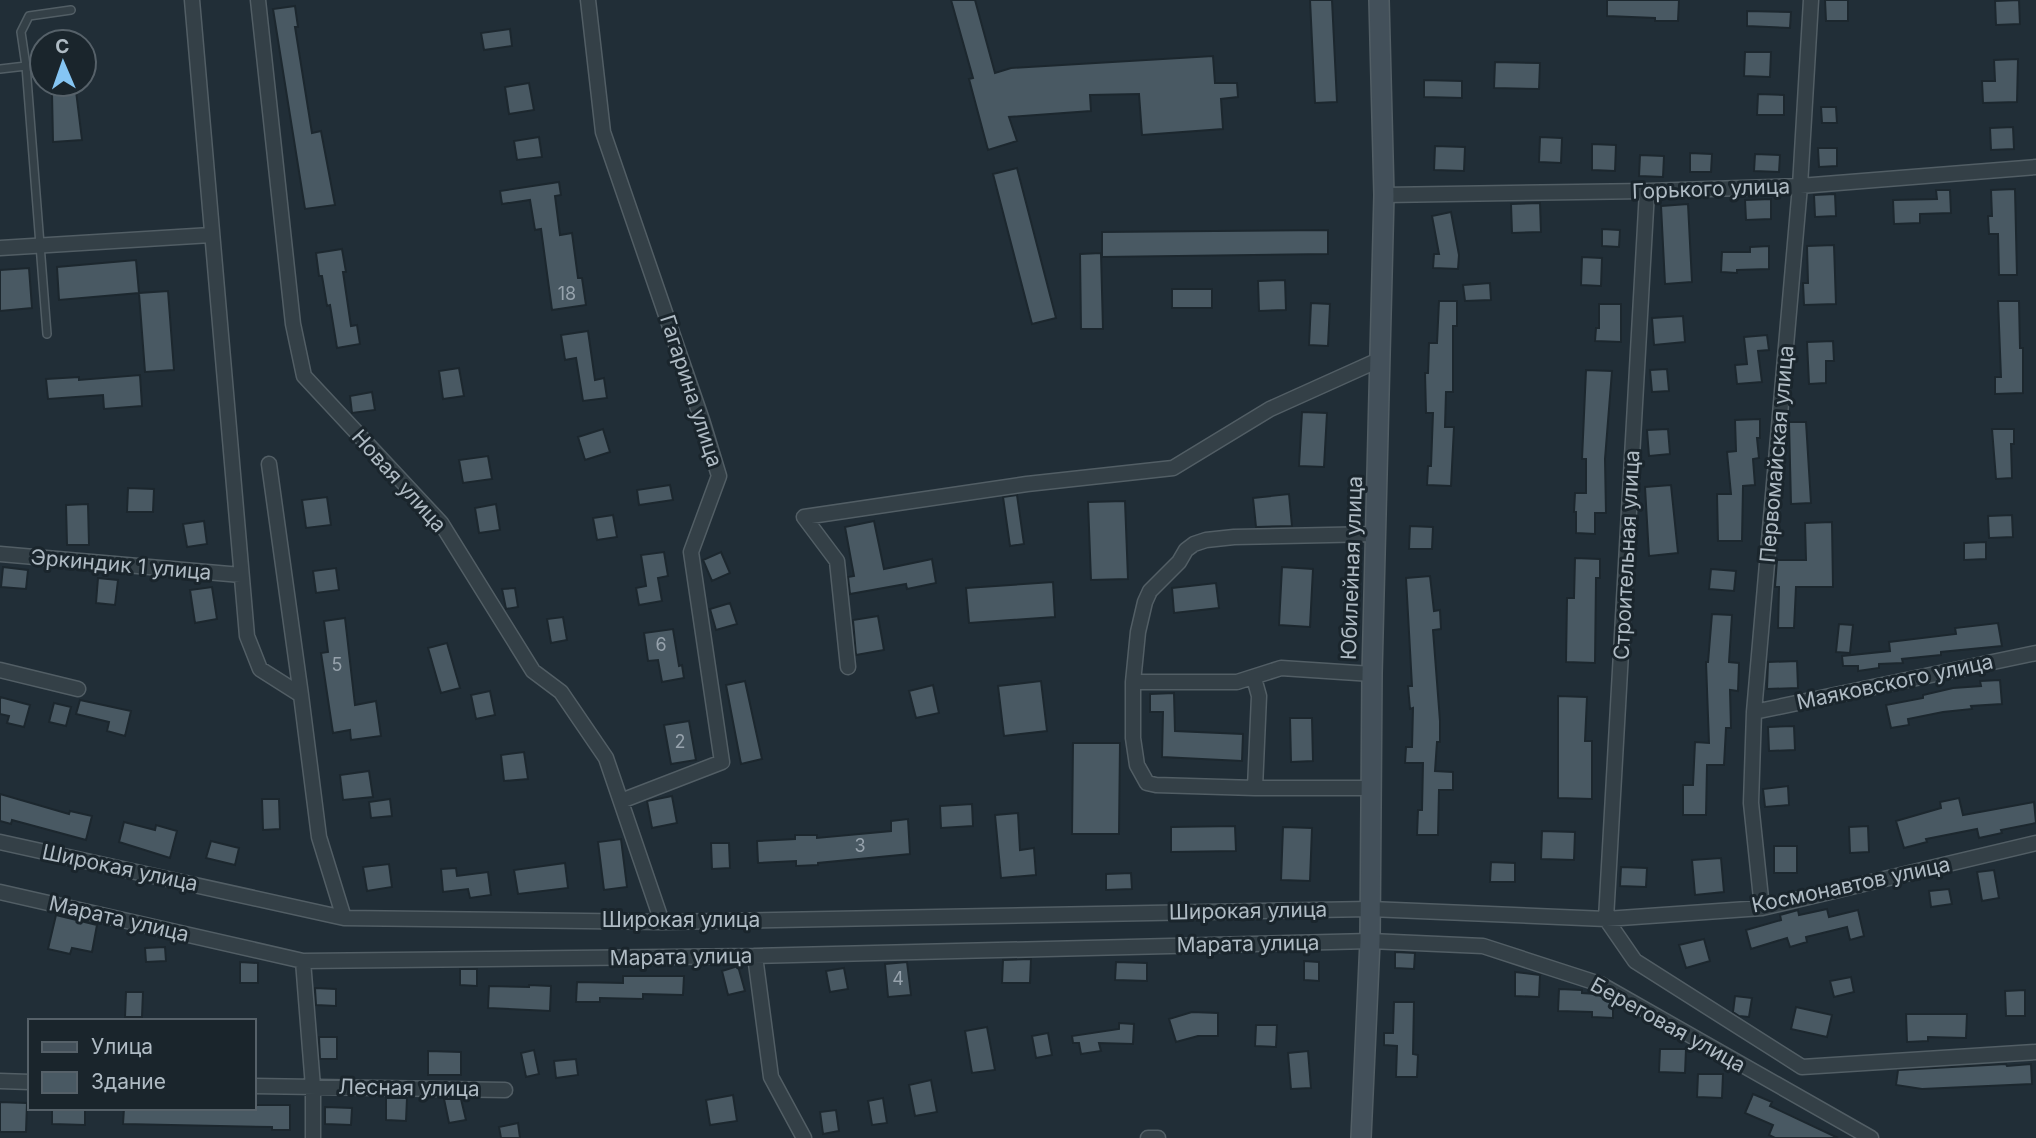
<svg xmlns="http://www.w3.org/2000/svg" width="2036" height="1138" viewBox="0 0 2036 1138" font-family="Inter,sans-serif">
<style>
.building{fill:#495963;stroke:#1c272e;stroke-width:2}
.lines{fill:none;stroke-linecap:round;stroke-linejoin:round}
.lane-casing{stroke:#525e65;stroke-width:10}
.street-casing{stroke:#525e65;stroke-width:17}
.secondary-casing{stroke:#525e65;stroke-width:22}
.lane{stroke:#344047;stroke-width:7}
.street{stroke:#344047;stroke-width:14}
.secondary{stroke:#43505a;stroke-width:19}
.labels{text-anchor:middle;stroke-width:6;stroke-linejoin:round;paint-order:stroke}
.number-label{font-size:18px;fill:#96a2ac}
.street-label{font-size:21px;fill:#afbbc4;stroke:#1a252c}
</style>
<rect width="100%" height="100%" fill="#212e37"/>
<path class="building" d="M951,0H975L995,73L1011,68L1213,56L1215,83H1237L1238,97L1221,99L1223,129L1142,135L1139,94L1090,95L1091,111L1009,117L1017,141L988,150L969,79L973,78Z
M1310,0H1332L1337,102L1315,103Z
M1607,0H1679L1678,21H1655V18L1607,16Z
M1825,0H1848V21H1826Z
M2019,0L2020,24L1996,25L1995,1Z
M295,6L298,27H295L312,133L321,131L335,205L305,209L273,9Z
M1747,11L1791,12L1790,28L1747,26Z
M510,29L512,46L484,50L481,33Z
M1745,52H1771L1770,77L1744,76Z
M2018,59L2017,102L1983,103L1982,81H1995L1994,60Z
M1495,62L1540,63L1539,89L1494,88Z
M1424,80L1462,81V98L1424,97Z
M529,83L534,110L509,114L505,87Z
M76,91L82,140L53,142L52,93Z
M1758,94L1784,95V115H1757Z
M1821,107H1836L1837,123H1822Z
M2013,127L2014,149L1991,150L1990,128Z
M539,137L542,157L517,160L514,141Z
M1540,137L1562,138L1561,163L1539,162Z
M1592,144L1616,145L1615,171L1592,170Z
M1435,146L1465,147L1464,171L1434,170Z
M1818,148H1837V166L1819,167Z
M1690,153L1712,154L1711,172H1690Z
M1755,154L1780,155L1779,172L1754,171Z
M1640,155L1664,156L1663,177L1639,176Z
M1017,168L1056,318L1032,324L993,174Z
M559,182L561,195L555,196L560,235L572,233L578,278H582L586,305L552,310L541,229L535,230L530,200L502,204L500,191Z
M2015,189L2017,275H1999L1998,234H1989L1988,216H1992L1991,190Z
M1936,190H1950L1951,213L1920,214V223L1894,224L1893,200L1937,199Z
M1835,194L1836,216L1815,217L1814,195Z
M1771,199V219L1746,220L1745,200Z
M1540,203L1541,232L1512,233L1511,204Z
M1688,204L1692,282L1665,284L1661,206Z
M1451,212L1459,255L1458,269L1433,268L1434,254H1439L1432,216Z
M1602,229L1620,230L1619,247L1602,246Z
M1328,230V254L1102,257V232Z
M1834,245L1836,304L1804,305L1803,283H1808L1807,246Z
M1769,246V269L1737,270V273L1721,272L1722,252H1750V247Z
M342,249L346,272H343L351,326L357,325L360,344L337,348L330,305L327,306L322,276H319L316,253Z
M1101,253L1103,329H1081L1080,254Z
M1582,257L1602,258L1601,286L1581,285Z
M136,260L139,293L59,300L57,267Z
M29,268L32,308L0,311V270Z
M1285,280L1286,310L1259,311L1258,281Z
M1490,283L1491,300L1465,301L1463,285Z
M1172,289H1212V308H1172Z
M168,291L174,370L145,372L139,293Z
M1439,301H1457V326H1453V392H1446L1445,427H1454L1451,486L1427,485L1428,466H1431L1433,413H1426L1425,373H1428L1429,343H1437Z
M1998,301H2019L2020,348H2023V393L1995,394V377H2001Z
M1311,303L1330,304L1328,346L1309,345Z
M1599,304H1621V342L1595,341L1596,328H1599Z
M1683,316L1685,342L1654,345L1652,318Z
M588,331L595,380L604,378L607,398L583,401L576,358L565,360L561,335Z
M1767,335L1769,350L1758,351L1762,382L1737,384L1735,365L1747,364L1744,337Z
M1833,341L1834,361H1826V383L1809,384L1807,342Z
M459,368L464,396L443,399L439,371Z
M1667,369L1669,391L1652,392L1650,370Z
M1586,370L1612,371L1605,459L1606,513H1595V534L1576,533V512H1574L1575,493H1586V459H1582Z
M140,375L142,406L104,409L103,395L48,399L46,379L79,377V380Z
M372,392L375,410L352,413L350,396Z
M1302,412L1327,413L1324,467L1299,466Z
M1760,419V438H1757L1759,458L1753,459L1755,485L1743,486L1742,541H1718L1717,494H1731L1727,452L1736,451L1735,420Z
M1789,422H1806L1811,503L1791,504Z
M603,429L610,452L585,460L578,437Z
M1668,429L1670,454L1649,456L1647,430Z
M1992,429H2014V444H2011L2012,478L1996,479Z
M488,456L492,479L463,483L459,460Z
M670,485L673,500L639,505L637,490Z
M1671,485L1678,553L1649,556L1645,487Z
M128,488L154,489L153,512H127Z
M1289,494L1292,526L1256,527L1253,498Z
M1017,495L1024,544L1010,546L1003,497Z
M327,497L331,525L306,528L302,500Z
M1125,501L1128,579L1091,580L1088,502Z
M88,504L89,545H67L66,505Z
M496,504L500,530L479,533L475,508Z
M613,515L617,537L597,540L593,518Z
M2012,515L2013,537L1989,538L1988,516Z
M204,521L207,544L187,547L183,524Z
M874,521L884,569L932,559L936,583L907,589L906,584L850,594L848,577L854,576L845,527Z
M1832,522L1833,587H1796L1794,628H1778L1779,587H1775L1777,560H1806L1805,523Z
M1410,526L1433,527L1432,549H1409Z
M1986,542V559L1964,560V543Z
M664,552L668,576L658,578L662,601L639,605L636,588L646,586L641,555Z
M721,552L730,573L712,581L703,560Z
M1575,558L1600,559V578H1596L1595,663L1566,662L1567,598H1574Z
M3,567L28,570L26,589L1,587Z
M1282,567L1313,569L1310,627L1279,625Z
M336,568L339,590L316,593L313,571Z
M1711,569L1736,571L1734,591L1709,589Z
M1430,576L1434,611L1440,610L1441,629L1433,630L1440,721V742H1437L1435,771L1453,772V790H1439L1438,835H1417L1418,810H1422L1423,763H1405L1406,747H1412L1413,708L1410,709L1408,686H1412L1406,578Z
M98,578L118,580L115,605L96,603Z
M1053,582L1055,617L969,623L966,588Z
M1216,583L1219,608L1174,613L1172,588Z
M212,587L217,619L195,623L190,590Z
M515,588L518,607L506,609L502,589Z
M730,603L737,624L716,630L710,609Z
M1712,614L1732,615L1729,662L1739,663L1738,691L1730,690L1731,728H1726L1724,765H1707L1706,815H1683V785H1693L1695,742L1709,743L1706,662H1708Z
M878,616L884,650L856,655L853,620Z
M563,617L567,640L551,643L547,619Z
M345,618L355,705L376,701L381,736L351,740L350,730L333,733L321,653L328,652L324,621Z
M1998,623L2002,646L1941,652V655L1902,659L1903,663L1879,664V668L1858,671V666H1843L1842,656L1890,651L1889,642L1956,634L1955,628Z
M1839,624L1853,625L1850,653L1836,652Z
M673,629L679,666L682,665L684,678L662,682L658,660L648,661L644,633Z
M447,643L460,688L441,693L428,648Z
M1797,661L1798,688L1767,689L1768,662Z
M2000,680L2002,704L1971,706L1972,709L1943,712L1908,719L1909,725L1891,728L1886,705L1923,698V695L1953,688L1981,686L1980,681Z
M745,681L762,759L741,764L726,685Z
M1041,681L1047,731L1004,736L998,686Z
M933,685L939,713L916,718L909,691Z
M490,691L495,715L476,719L471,695Z
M1174,693L1175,731L1243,734L1242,761L1162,757L1163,712H1150V694Z
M1558,696L1587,697L1585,741H1592V799L1558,798Z
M0,697L30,705L24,727L7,723L9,716L0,714Z
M80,700L131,711L125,736L107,731L109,722L76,714Z
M54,703L71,707L66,726L49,722Z
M1290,718H1312L1313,761L1291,762Z
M689,721L696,760L671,764L664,725Z
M1794,726L1795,750L1769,751L1768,727Z
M1073,743H1120L1119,834H1072Z
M524,752L528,779L504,781L501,755Z
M369,771L373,797L343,800L340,775Z
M1788,786L1789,805L1765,807L1763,789Z
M0,794L69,814L70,811L92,816L86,840L12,820L11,824L0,821Z
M672,796L677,823L652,828L647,801Z
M1959,798L1963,815L2034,802L2036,823L2001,830L2002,833L1979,838L1977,829L1926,839L1927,842L1904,848L1896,821L1941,808L1940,802Z
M262,799H279L280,829L263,830Z
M390,799L392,816L371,818L369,802Z
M972,804L973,826L941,828L940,806Z
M1018,813L1020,850L1034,848L1036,875L1001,878L995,815Z
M908,819L910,854L818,863V865L796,866V861L758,863L757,841L795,839V835H817V838L891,831V821Z
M124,822L155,830L156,825L177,831L170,858L119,842Z
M1235,826L1236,851L1171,852V827Z
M1868,826L1869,852L1850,853L1849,827Z
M1283,827L1312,828L1310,881L1281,880Z
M1542,831L1575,832L1574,860L1541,859Z
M621,839L627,887L604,890L598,842Z
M211,841L239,848L235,865L206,858Z
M711,843H729L730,868L712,869Z
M1774,846H1797V873H1774Z
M1721,858L1724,892L1695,895L1692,860Z
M1491,862L1515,863V882H1490Z
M565,863L568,888L518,894L514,870Z
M389,864L392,887L367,891L363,867Z
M1621,867L1647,868L1646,887L1620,886Z
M456,868L457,876L488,872L491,895L470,898L468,889L443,892L441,869Z
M1994,870L1999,898L1982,901L1977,872Z
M1131,873L1132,889L1106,890V874Z
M1949,889L1952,904L1931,907L1929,891Z
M1827,909L1829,917L1858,910L1864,936L1850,940L1847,927L1806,937L1807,942L1790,947L1787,938L1751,949L1746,930L1781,920L1780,915L1798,910L1799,915Z
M56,915L97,925L92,952L72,948L70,954L48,949Z
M1704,939L1710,961L1686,968L1679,945Z
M165,947L166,961L146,962L145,948Z
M1395,952L1415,953L1414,969L1395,968Z
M1031,959L1030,983H1002L1003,960Z
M1304,961L1319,962V981L1304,980Z
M240,962L258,963V983H240Z
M907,962L911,995L888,997L885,964Z
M1116,962L1147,963V981L1115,980Z
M738,966L745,991L728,995L722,971Z
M844,968L848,989L830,992L826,971Z
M460,969H477V986L460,985Z
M1515,972L1540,975L1539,997L1515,996Z
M623,976H684L683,995L643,994V999L600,998V1002H576L577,982L623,983Z
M1851,977L1854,992L1834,997L1830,981Z
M529,985L551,986L550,1011L488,1008L489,986L529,987Z
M315,988L336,989V1006L316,1005Z
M1559,989L1582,990V993L1597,994L1613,1002V1018L1592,1017V1012L1558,1011Z
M2025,990V1016H2006L2005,991Z
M126,992H143L142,1017H125Z
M1735,996L1752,998L1749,1017L1739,1016L1733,1012Z
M1394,1002H1414L1413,1054L1418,1055L1417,1077H1396L1397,1046L1384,1045V1033H1393Z
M1796,1007L1832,1015L1827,1037L1791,1029Z
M1192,1012L1218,1013V1036H1198L1176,1042L1169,1019Z
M1906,1014H1967L1966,1038L1928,1037V1041L1907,1042Z
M1119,1023L1134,1024L1133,1044L1099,1043L1101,1051L1081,1054L1079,1043H1073L1072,1036L1119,1029Z
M1256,1025H1277L1276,1047L1255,1046Z
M987,1027L995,1070L972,1073L965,1031Z
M1048,1033L1052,1055L1036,1058L1032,1036Z
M319,1037H337V1059H320Z
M1660,1049H1686L1685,1073L1659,1072Z
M534,1050L539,1074L526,1077L521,1053Z
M428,1051L461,1052V1075H428Z
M1308,1051L1311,1088L1291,1089L1288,1053Z
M576,1059L578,1075L556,1078L554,1061Z
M2006,1064L2007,1066L2031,1064L2032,1084L1922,1089L1896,1085L1898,1070Z
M1698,1074H1723L1722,1098L1697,1097Z
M931,1080L937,1112L915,1116L909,1085Z
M1753,1094L1772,1102L1770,1106L1838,1138H1775L1769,1135L1773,1125L1745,1113Z
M733,1095L737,1121L710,1125L706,1100Z
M386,1098H407L406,1121L386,1120Z
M883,1098L887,1123L872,1125L868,1101Z
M444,1099H461L466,1120L449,1123Z
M0,1102L27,1103L26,1132H0Z
M254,1105H290V1130H272V1127L123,1124L124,1108H254Z
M325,1107L352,1108L351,1125L325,1124Z
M52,1108H85V1125L52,1124Z
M836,1110L839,1131L823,1134L820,1112Z
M518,1123L520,1138H501L499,1127Z"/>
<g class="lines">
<defs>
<path id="lane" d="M26,66L21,32L29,16L71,10
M0,69L26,66L47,334"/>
<path id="street" d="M192,0L247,636L260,669L301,695L319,837L344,918
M258,0L293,324L304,376L441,523L533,671L561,692L606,758L662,922
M588,0L603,132L702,420L719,476L691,552L722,762L621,801
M1647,191L1606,919L1635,961L1802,1067L2036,1052
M1384,195L1647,191L1800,186L2036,167
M0,248L211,235
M269,464L301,695
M0,554L241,575
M848,667L837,561L804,517L1027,484L1173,468L1270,409L1381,359
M0,670L78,689
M1254,678L1259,696L1255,788
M1133,682H1237L1281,668L1372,674
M1754,712L2036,653
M1371,788H1255L1156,785L1147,783L1137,765L1133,738V682L1138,632L1145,602L1150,591L1179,562L1186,550L1194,544L1206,540L1234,537L1376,534
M0,842L344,918L662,922L1370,909L1606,919L1762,908L2036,843
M0,892L303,961L755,956L1370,941L1483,946L1600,984L1871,1138
M1762,908L1751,803L1754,712L1800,186L1811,0
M755,956L771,1077L804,1138
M303,961L313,1087V1138
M0,1081L30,1082
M254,1086L505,1090
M1148,1138H1158"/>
<path id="secondary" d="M1361,1138L1370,941L1372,674L1384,195L1379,0"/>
</defs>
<use href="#lane" class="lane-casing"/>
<use href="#street" class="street-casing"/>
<use href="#secondary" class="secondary-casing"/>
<use href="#lane" class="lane"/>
<use href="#street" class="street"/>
<use href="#secondary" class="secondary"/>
</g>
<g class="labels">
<g class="number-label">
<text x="567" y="300">18</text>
<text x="661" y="651">6</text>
<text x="337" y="671">5</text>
<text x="680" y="748">2</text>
<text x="860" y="852">3</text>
<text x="898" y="985">4</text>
</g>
<g class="street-label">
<text transform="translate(1711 189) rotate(-2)" y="7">Горького улица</text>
<text transform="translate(691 391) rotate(72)" y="7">Гагарина улица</text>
<text transform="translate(1777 454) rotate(-85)" y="7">Первомайская улица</text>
<text transform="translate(399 481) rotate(48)" y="7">Новая улица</text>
<text transform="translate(1627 555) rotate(-87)" y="7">Строительная улица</text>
<text transform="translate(121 565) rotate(5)" y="7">Эркиндик 1 улица</text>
<text transform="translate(1352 568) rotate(-88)" y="7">Юбилейная улица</text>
<text transform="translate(1895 682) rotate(-12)" y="7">Маяковского улица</text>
<text transform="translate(120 868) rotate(12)" y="7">Широкая улица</text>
<text transform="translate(1851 885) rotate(-12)" y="7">Космонавтов улица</text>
<text transform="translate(1248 911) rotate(-1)" y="7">Широкая улица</text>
<text transform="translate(119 919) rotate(13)" y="7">Марата улица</text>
<text x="681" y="927">Широкая улица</text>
<text transform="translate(1248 944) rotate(-1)" y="7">Марата улица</text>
<text transform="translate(681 957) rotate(-1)" y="7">Марата улица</text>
<text transform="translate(1668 1025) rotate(29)" y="7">Береговая улица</text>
<text transform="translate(409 1088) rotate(1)" y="7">Лесная улица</text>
</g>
</g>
<rect x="28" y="1019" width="228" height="91" fill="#1a252c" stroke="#566169" stroke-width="2"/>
<rect x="42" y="1042" width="35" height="10" fill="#43505a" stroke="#566169" stroke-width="2"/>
<text x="91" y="1054" font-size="21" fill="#afbbc4">Улица</text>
<rect x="42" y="1072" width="35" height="21" fill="#495963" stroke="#566169" stroke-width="2"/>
<text x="91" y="1089" font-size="21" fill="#afbbc4">Здание</text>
<g transform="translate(63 63) rotate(358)"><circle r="33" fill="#1a252c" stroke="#566169" stroke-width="2"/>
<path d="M0-5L12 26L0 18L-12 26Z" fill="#85c5f3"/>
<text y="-10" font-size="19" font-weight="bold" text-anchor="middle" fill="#afbbc4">С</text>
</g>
</svg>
